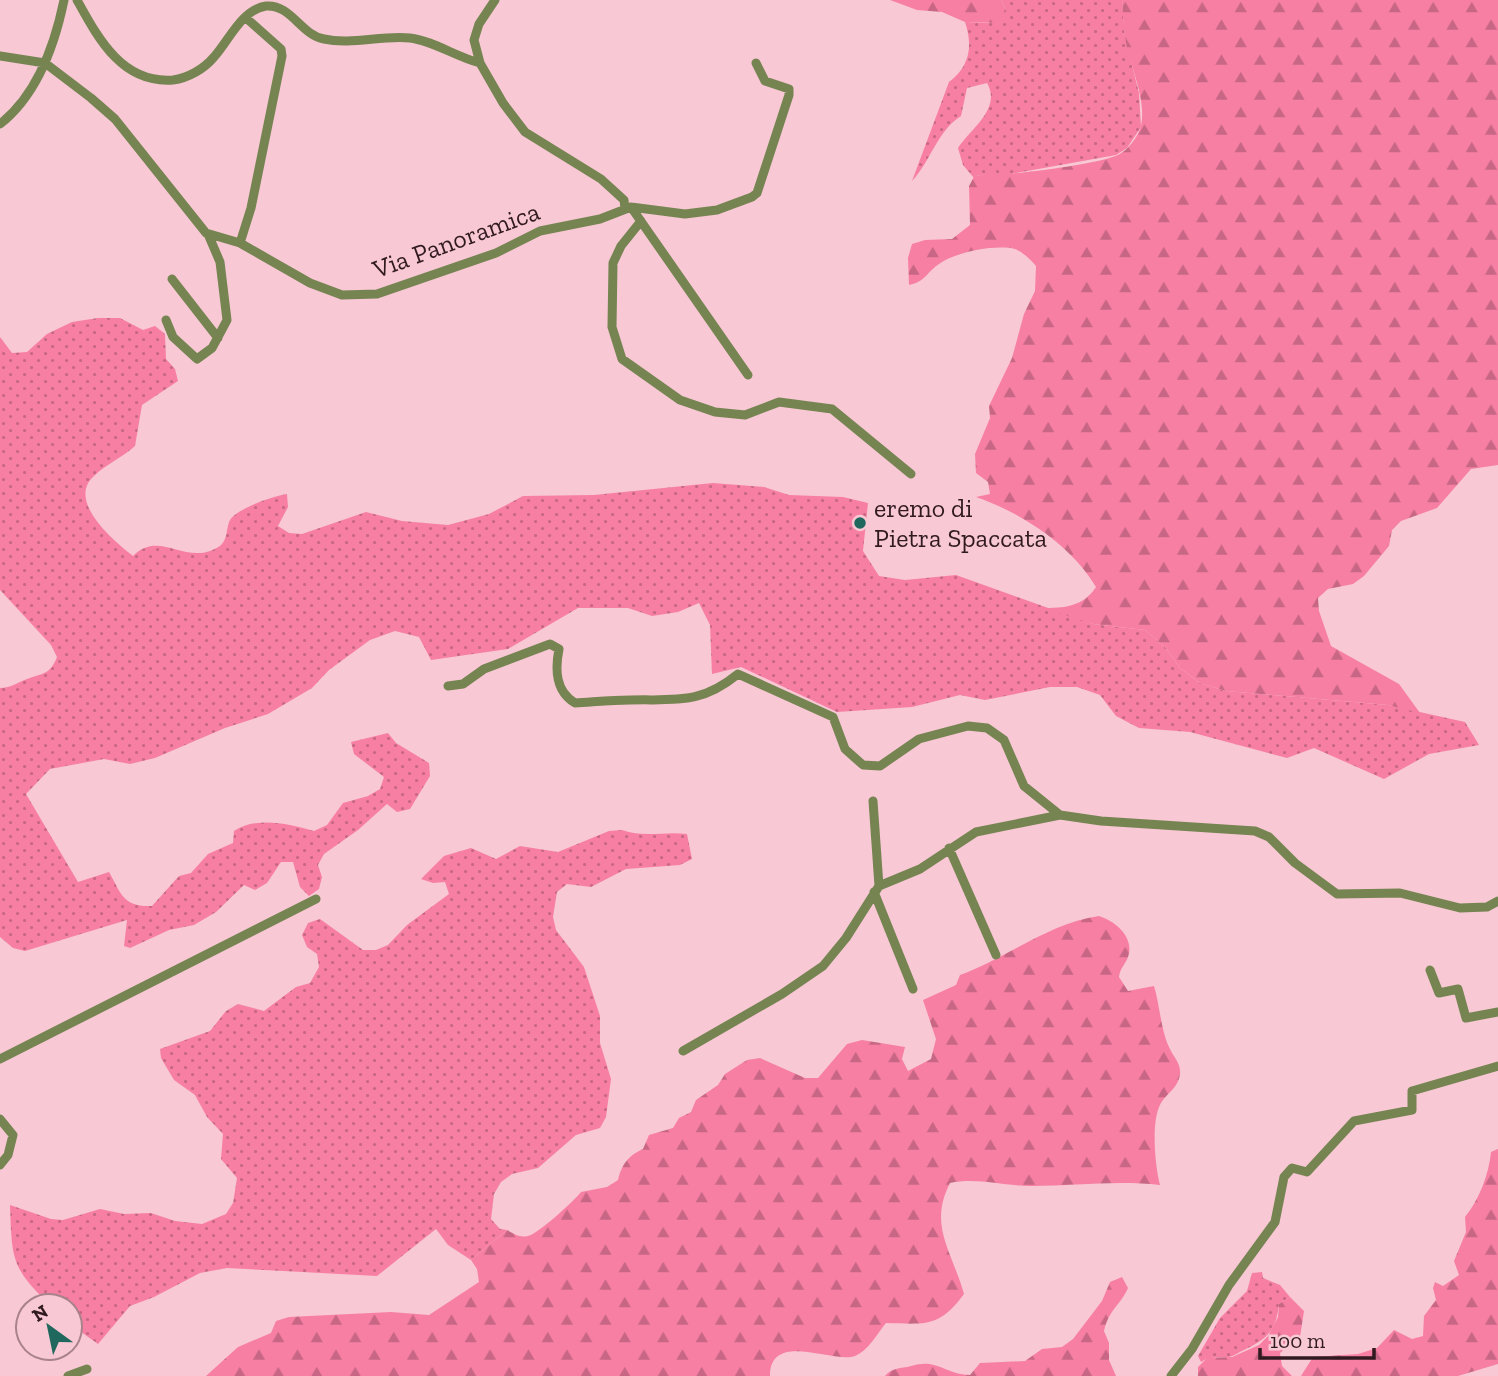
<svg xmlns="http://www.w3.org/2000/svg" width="1498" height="1376" viewBox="0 0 1498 1376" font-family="'Zilla Slab',serif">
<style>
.grass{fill:url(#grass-dots)}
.forest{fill:url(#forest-firs)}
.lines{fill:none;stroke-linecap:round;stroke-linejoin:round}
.street{stroke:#758451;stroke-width:9}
.poi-dot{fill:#20685e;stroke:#f8c8d4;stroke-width:2.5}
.labels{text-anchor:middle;stroke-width:6;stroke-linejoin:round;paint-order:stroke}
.street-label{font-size:26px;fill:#301a20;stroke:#f8c8d4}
.poi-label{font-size:26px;fill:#301a20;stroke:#f8c8d4;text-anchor:start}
</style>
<defs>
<pattern id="grass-dots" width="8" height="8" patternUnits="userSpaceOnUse" patternTransform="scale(1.75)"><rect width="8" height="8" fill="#f77fa4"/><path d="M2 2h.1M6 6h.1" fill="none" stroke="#c86785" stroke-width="1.8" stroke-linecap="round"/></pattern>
<pattern id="forest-firs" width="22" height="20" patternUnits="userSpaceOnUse" patternTransform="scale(1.75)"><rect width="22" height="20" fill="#f77fa4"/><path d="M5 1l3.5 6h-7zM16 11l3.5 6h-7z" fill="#c86785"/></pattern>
</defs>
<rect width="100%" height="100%" fill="#f8c8d4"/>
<path class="grass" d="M1001,0H1122L1125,37L1139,93L1141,127L1127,148L1116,155L994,177L976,175L974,178L963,165L958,148C970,129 1002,109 987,83L967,88L961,116C937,131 931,161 912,181L949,82C970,66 973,46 965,22L990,23L1006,10Z
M98,318H120L143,330L155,326L165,334L166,359L175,369L178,381L142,405L135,446C122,458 106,464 94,476C66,501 114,541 133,556C158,531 181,561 210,551C228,545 225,536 229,522C234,509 274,496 287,494L288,507L278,526L289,533L302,534L366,512L402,521L448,525L489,514L523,496L594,495L713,483L764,487L789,495L843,497L868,503L863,551L879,576L905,580L956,575L1093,624L1145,630L1165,647L1180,668L1200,683L1226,691L1388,705L1465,722L1479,745L1429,754L1384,779L1314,748L1287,758L1190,732L1139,728L1116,716L1100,695L1077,687H1050L985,700L960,695L912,707L837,712L741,667L712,674L710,625L699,603L678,612L652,616L628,608H578L508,649L431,660L419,637L395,631L370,640L329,670L312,688L268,714L225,728L155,758L130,764L104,759L50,769L26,794L78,882L109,872C122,895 123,907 152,906L179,876L191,873L208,854L233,843L234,831C256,816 290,824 314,831L327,825L343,803L368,796L380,789L384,777L354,754L351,742L388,733L396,743L429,763L430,776L410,809L397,812L387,804L358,830L324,854L318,865L322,877L319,889L309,896L300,887L293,862H281L267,883L255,890L244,885L216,912L194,925L169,930L130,948L124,946L127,920L25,951L13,948L0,937V688C11,688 18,682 27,679C43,673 50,675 57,657L51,645L0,590V337L12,353L27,352L47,334L72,322Z
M622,830C645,838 664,831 687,834L692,859L680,865L626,869L591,887L567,884L557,892L553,917L556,930L584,967L600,1016V1043L611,1079L606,1117L600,1128L576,1135L538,1168L512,1174L501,1182L494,1194L491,1219L500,1229L507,1230L471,1260L448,1245L436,1229L377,1276L227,1268L200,1273L154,1297L130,1306L98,1344L70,1324V1306H51C11,1268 12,1259 10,1205L51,1219L63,1220L100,1209L124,1214L151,1213L175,1221L202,1224L226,1214L233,1203L237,1178L221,1159L223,1134L207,1117L195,1095L174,1080L161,1058L160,1049L210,1031L226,1011L238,1004L264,1011L296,987L310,983L319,967L317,954L307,947L302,935L308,923L320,919L363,950H376L388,945L407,925L449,894L445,882L433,883L421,879L444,856L471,848L496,859L520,846L558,852L609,831Z
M1262,1272L1263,1278L1280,1285L1290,1297L1279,1304C1276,1331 1267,1339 1244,1350C1239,1352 1234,1356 1229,1357C1218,1358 1210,1356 1201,1362L1198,1356L1220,1318L1247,1291L1252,1273Z"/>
<path class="forest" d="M890,0H1001L1006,10L1003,23L965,22L942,12L917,10Z
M1122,0H1498V465L1471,469L1437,508L1401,521L1392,530L1389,546L1364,576L1353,584L1328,589L1318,598L1319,611L1331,646L1399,684L1420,713L1388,705L1226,691L1200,683L1180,668L1165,647L1145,630L1093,624L1042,608C1064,608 1083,607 1096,587C1071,545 1022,513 976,497L990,494L988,482L976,473L975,454L990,418L989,406L1012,358L1024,314L1035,291L1036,266C1030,259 1023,252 1015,249C996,244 955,252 939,264C927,272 925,282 909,285L908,258L912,244L925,240L952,239L970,225L969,186L975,175C1000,177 1096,165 1118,155C1128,150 1138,137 1141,126C1147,98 1129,65 1125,37C1123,25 1123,12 1122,0Z
M1099,916C1115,921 1135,937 1128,957C1125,965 1120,968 1119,977L1128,991L1154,986C1160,1006 1161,1032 1170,1049C1174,1058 1181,1063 1180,1074C1178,1089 1166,1093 1160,1105C1151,1122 1155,1167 1160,1185C1117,1180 1074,1186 1031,1186C1005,1186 976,1177 950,1183C928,1226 952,1251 964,1294C939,1328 925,1324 886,1323C877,1334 868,1351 855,1356C834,1364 770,1330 770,1376H206L238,1347L271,1333L276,1321L289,1317L391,1312L429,1315L479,1282L477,1269L471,1260L507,1230C514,1234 520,1238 528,1236C538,1234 574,1201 581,1192L607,1187L618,1180C622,1164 628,1156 643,1149L649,1135L673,1128L679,1118L691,1112L696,1100L718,1085L725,1074L747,1060L760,1058L805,1078H818L847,1044L862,1040L905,1047L902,1059L908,1071L931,1059L936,1039L923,1000L956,985L960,975C1007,958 1049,923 1099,916Z
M1498,1149V1364L1458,1376H1301L1313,1357L1358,1354L1377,1348L1394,1330L1412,1339L1423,1336L1424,1316L1436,1300L1433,1288L1435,1282L1443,1286L1459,1275L1454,1261L1466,1232L1465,1217C1479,1200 1489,1174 1491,1152Z
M1122,1277L1128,1288C1120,1306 1109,1309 1104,1331L1109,1343V1360L1116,1376H885C893,1367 900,1369 911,1366C938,1358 943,1374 970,1375L980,1363L1025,1361L1042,1349L1062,1347L1073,1339L1102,1301L1110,1282Z
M1290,1297L1304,1311L1300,1337L1280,1353L1282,1366L1292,1376H1198V1367L1207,1358L1232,1357L1259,1345L1268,1336L1278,1317L1279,1304Z"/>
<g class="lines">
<path class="street" d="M77,0C98,38 122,84 173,80C188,78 204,69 214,57C228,42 242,9 266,6C291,4 301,35 324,39C351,45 382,35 410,38C434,41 456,57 480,63
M495,0L479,24L474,40L480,63L503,103L525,132L601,179L624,200L625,209
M0,56L45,63L91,98L115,119L206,233L240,243L310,283L342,295L377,294L496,253L540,231L600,219L631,207L685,214L717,210L752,197L757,193L789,95V89L765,81L756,63
M0,124C37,95 55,44 64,0
M631,207L748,375
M641,221L621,246L613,263L612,327L622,359L680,400L715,412L745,415L779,402L832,409L911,474
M240,243L251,208L282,56L281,49L246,18
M172,279L218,338
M166,320L173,337L197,359L212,348L227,320L220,262L208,234
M448,686L463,684L484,669L550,644L559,649C555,669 555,691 575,703C593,702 612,700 630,700C676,699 700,705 738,674L833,717L845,749L863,765L880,766L919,739L968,726L987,728L1004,740L1024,786L1060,815L1101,821L1255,831L1269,837L1295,863L1337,894L1400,893L1460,908L1487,907L1498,901
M873,801L879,886
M949,848L996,955
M874,892L913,989
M1430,970L1439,993L1458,989L1466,1018L1498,1012
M683,1051L782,994L823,966L846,938L879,886L920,869L976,832L1060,815
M0,1059L316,899
M0,1119L13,1135L8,1155L0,1165
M68,1376L87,1369
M1171,1376L1192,1349L1229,1285L1275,1222L1284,1177L1292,1168L1307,1172L1354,1121L1412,1110V1091L1498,1066"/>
</g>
<circle class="poi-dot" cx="860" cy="523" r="7"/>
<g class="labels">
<g class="street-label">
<text transform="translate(456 240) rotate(-20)" y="9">Via Panoramica</text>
</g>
<g class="poi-label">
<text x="874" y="517">eremo di<tspan x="874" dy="30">Pietra Spaccata</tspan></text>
</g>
</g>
<g transform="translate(49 1327) rotate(327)"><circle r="33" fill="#f8c8d4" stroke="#a8828c" stroke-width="2"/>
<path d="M0-5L12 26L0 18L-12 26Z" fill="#20685e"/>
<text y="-10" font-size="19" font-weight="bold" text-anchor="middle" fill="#301a20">N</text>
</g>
<path d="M1260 1348v10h114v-10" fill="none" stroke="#301a20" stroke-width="3.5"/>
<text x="1270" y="1348" font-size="21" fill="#301a20" stroke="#f8c8d4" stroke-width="5" paint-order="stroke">100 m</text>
</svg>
